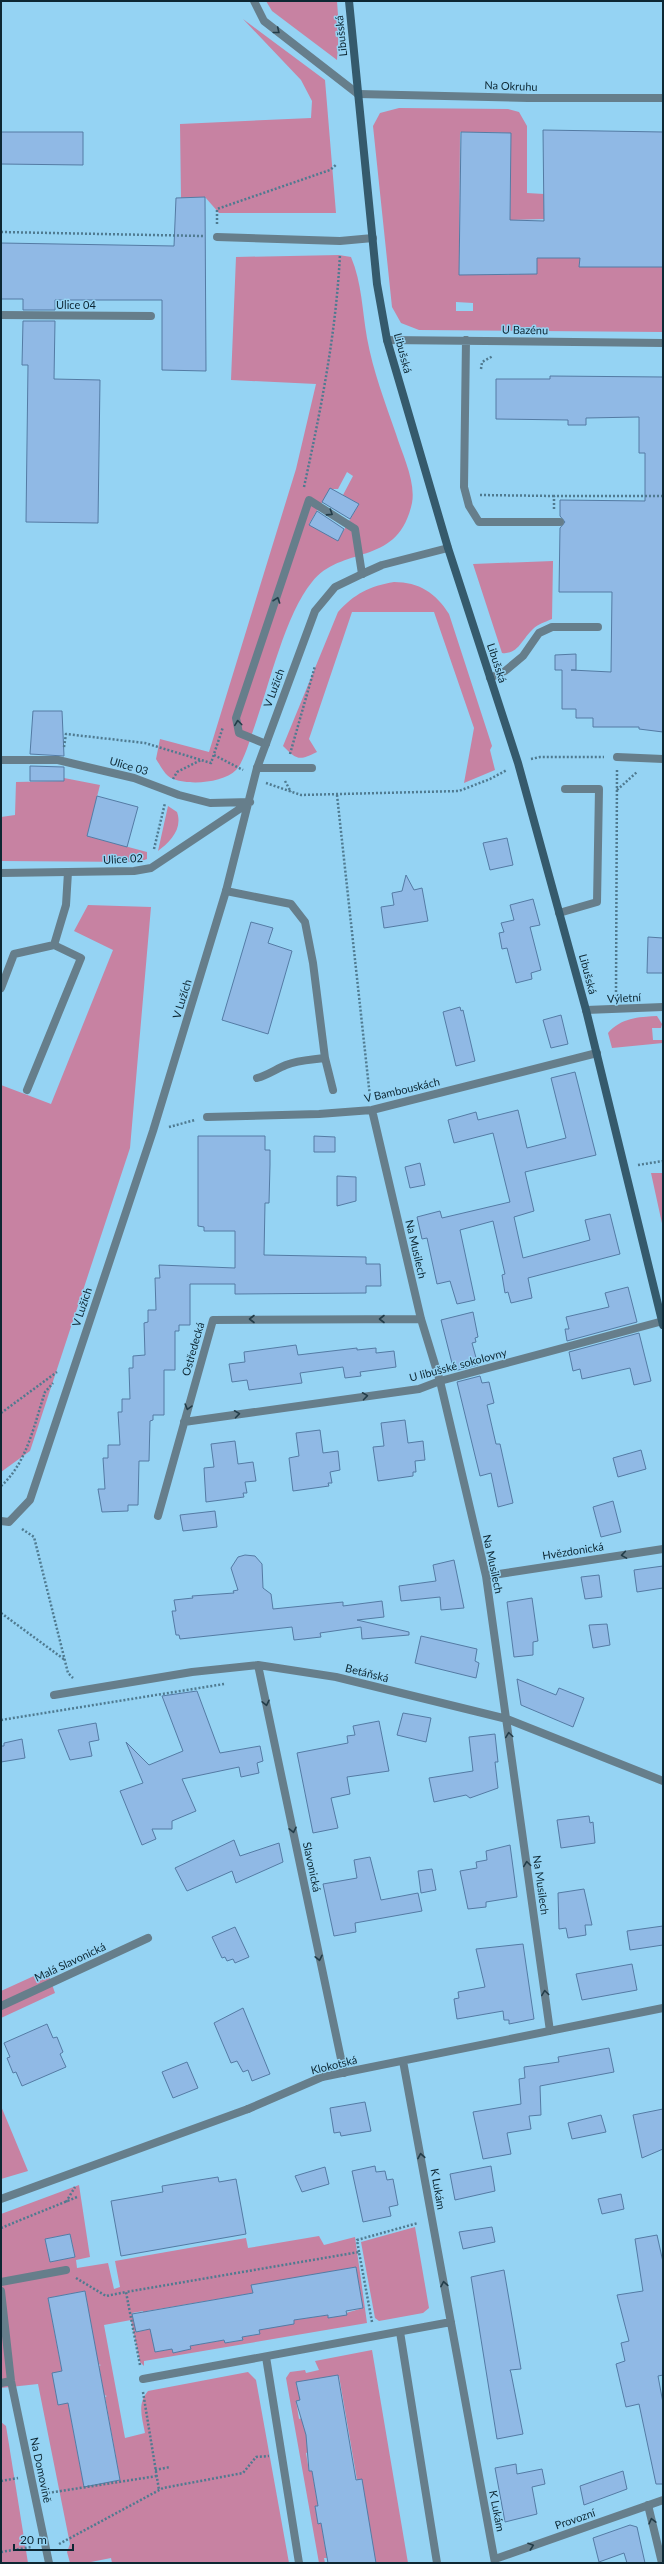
<svg xmlns="http://www.w3.org/2000/svg" width="664" height="2564" viewBox="0 0 664 2564" font-family="Lato,sans-serif">
<style>
.green{fill:#c782a2;fill-rule:evenodd}
.building{fill:#90b9e5;stroke:#547ba4}
.lines{fill:none;stroke-linecap:round;stroke-linejoin:round}
.path{stroke:#4f7a90;stroke-width:2.5;stroke-dasharray:2 2;stroke-linecap:butt}
.service{stroke:#667e8b;stroke-width:8}
.pedestrian{stroke:#667e8b;stroke-width:8}
.minor{stroke:#667e8b;stroke-width:8}
.secondary{stroke:#355a6c;stroke-width:8}
.oneway{stroke:#233d49}
.labels{text-anchor:middle;stroke-width:3;stroke-linejoin:round;paint-order:stroke}
.street-label{font-size:11px;fill:#0d2733;stroke:#95d3f3}
</style>
<rect width="100%" height="100%" fill="#95d3f3"/>
<path class="green" d="M266,1H337L339,29L337,60L272,11Z
M243,19L325,80L336,213H219L205,197L181,198L180,124L311,118L312,101L301,80Z
M399,108L508,109L519,112L527,126V193L544,194V219L510,220L511,133L460,132L459,274L509,275L510,257L537,273V258H580V267H663V332L419,330L401,323L392,307L373,126L380,113ZM456,302L473,303V311H456Z
M339,255L351,257C362,283 362,310 367,338C373,371 385,402 396,434C402,454 416,481 412,503C398,568 342,544 312,582C286,613 269,685 255,725C251,736 244,762 236,770C223,783 188,786 171,778C165,775 160,765 156,759L160,739L209,752L296,469L316,384L231,380L236,257ZM347,472L353,476L343,495L359,504L338,540L309,524L330,489H338Z
M553,561L552,619C545,622 538,624 533,629C522,639 518,655 502,653L473,564Z
M394,582C419,582 436,593 449,614L492,746L490,750L495,770L464,783L474,728L434,612H352L309,739L317,752C299,761 297,760 283,746L338,612C354,594 370,586 394,582Z
M64,778L100,785L87,836L147,852V859L139,862L1,861V817L15,815L16,782L64,781Z
M168,806L177,812C183,829 170,842 158,851Z
M88,905L151,907L130,1148L30,1451L1,1472V1085L51,1104L113,950L74,931Z
M657,1016L662,1024L661,1028H652L653,1040H663V1043L612,1048L608,1033C621,1018 638,1017 657,1016Z
M651,1173H663V1228Z
M47,1970L55,1993L1,2018V1991Z
M1,2106L28,2171L1,2179Z
M79,2185L90,2257L76,2260L77,2268L108,2263L114,2289L120,2287L115,2261L246,2238L248,2248L319,2236L324,2245L355,2237L367,2323L144,2361V2366L140,2362L131,2320L104,2325L125,2438L145,2433C142,2417 137,2404 148,2391L248,2372L256,2380L289,2563H112L111,2558L86,2563H70L67,2552L70,2544L38,2384L1,2388V2214ZM70,2234L75,2257L50,2262L45,2239ZM356,2267L363,2308L329,2318L328,2315L294,2320V2324L259,2326L260,2334L242,2337L243,2340L225,2343L224,2340L190,2346V2349L173,2353L172,2349L155,2352L147,2311L253,2293L251,2286ZM85,2291L98,2364L101,2365L99,2366L104,2395L107,2396L105,2397L120,2480L84,2487L48,2298ZM143,2311L146,2330L136,2332L132,2313Z
M415,2227L429,2308L423,2313L379,2321L375,2318L361,2242Z
M372,2350L408,2563H376L357,2480L339,2376L296,2383L300,2400L296,2401L299,2419L303,2418L309,2452L306,2453L309,2471H312L318,2506H315L318,2524L321,2523L327,2558H324L325,2563H319L286,2378L290,2372L305,2370L306,2373L319,2370L315,2361Z
M1,2422L6,2426L28,2563H1Z"/>
<path class="building" d="M543,130L663,132V267H579L580,258H537V274L459,275L461,132L511,133L510,220L544,221Z
M1,132H83V165L1,164Z
M205,197L206,371L162,370V300H55V310H23V299H1V243L174,246L176,198Z
M23,321H55L54,379L100,380L98,523L26,522L28,365H22Z
M550,376L663,377V732L639,729V727H593V718H576V709H562V670H555V655L576,654V670H571L611,672L612,592H559L560,528L565,522L560,516V500L645,501V453H639V417L586,418V425H568V420L496,419V379H550Z
M330,488L359,504L350,519L322,502Z
M317,511L344,529L338,541L309,525Z
M33,711H62L64,756L30,754Z
M30,766L64,767V781H30Z
M97,796L138,807L127,847L87,836Z
M507,838L513,865L490,870L483,843Z
M406,875L414,890L422,888L428,921L384,928L381,907L394,905L392,893L402,891Z
M533,899L540,925L530,927L541,970L531,973L532,979L516,983L507,948L502,949L499,933L504,932L501,923L514,920L510,905Z
M251,922L273,928L268,943L292,951L268,1034L222,1020Z
M648,937L663,938V973H647Z
M460,1007L461,1011L463,1010L475,1061L456,1066L443,1012Z
M561,1015L568,1044L551,1048L543,1020Z
M575,1072L596,1155L525,1172L534,1211L514,1217L523,1258L590,1240L585,1220L610,1214L620,1254L528,1278L532,1298L511,1303L508,1292L505,1293L502,1275L505,1274L493,1221L460,1230L475,1300L457,1304L450,1281L437,1284L427,1238L422,1239L417,1217L440,1211L442,1218L510,1202L493,1133L454,1143L448,1120L476,1112L478,1120L518,1110L527,1148L566,1138L551,1078Z
M198,1136H265V1150H270V1165L269,1203H265L264,1255L366,1257V1264H380L381,1286H366V1293L235,1294V1284H190V1325H179V1331H175V1370H164V1415H153V1420L150,1421L149,1461H139L138,1505H128V1511L102,1512L98,1489H105L103,1458H108V1445H120L118,1412H122V1399H130L129,1368H133V1356L145,1355L144,1323L148,1322V1310H156L155,1278H160L159,1265L235,1268V1231H204V1227L198,1226Z
M314,1136L335,1137V1152H314Z
M420,1163L425,1185L410,1188L405,1167Z
M337,1176L356,1177V1201L337,1206Z
M628,1287L637,1322L567,1341L565,1329H569L566,1317L609,1307L605,1293Z
M473,1312L478,1337L475,1338L476,1342L472,1343L478,1365L454,1371L441,1320Z
M639,1333L651,1381L634,1385L630,1368L582,1379L580,1369L573,1371L569,1352Z
M296,1345L298,1355L357,1348V1350L376,1348V1353L394,1351L396,1367L360,1372L361,1376L345,1378L343,1367L300,1373L302,1383L249,1390L247,1380L232,1382L229,1364L245,1362L244,1352Z
M480,1376L482,1383L489,1382L494,1403L487,1405L496,1444H500L513,1503L498,1507L491,1473L480,1476L457,1382Z
M405,1420L408,1443L423,1441L425,1460L415,1461L416,1472H413V1476L378,1481L373,1447L384,1446L381,1423Z
M320,1430L323,1453L338,1451L340,1470L330,1472L332,1483H328L329,1486L293,1491L289,1458L299,1456L296,1433Z
M235,1441L238,1464L253,1462L256,1481L245,1482L247,1493H243L244,1497L206,1502L204,1468L214,1467L211,1444Z
M641,1450L646,1469L618,1477L613,1458Z
M613,1501L621,1532L601,1537L593,1507Z
M215,1511L217,1527L183,1531L180,1515Z
M245,1555L255,1556L262,1564L263,1588L271,1594L273,1609L343,1602V1606L382,1601L384,1617L357,1620L409,1632V1635L362,1639L361,1627L320,1633L321,1637L294,1640L292,1627L180,1639L179,1635H176L172,1611H176L174,1600L193,1598L192,1596L234,1593L233,1591L238,1590L231,1568L238,1557Z
M454,1560L464,1608L441,1610L440,1597L401,1601L399,1586L436,1581L433,1565Z
M663,1566V1588L637,1592L634,1570Z
M599,1575L602,1597L585,1599L581,1577Z
M532,1598L538,1641L533,1642V1655L514,1657L507,1602Z
M607,1624L610,1645L593,1648L589,1625Z
M421,1636L477,1649L475,1661L479,1663L476,1678L415,1663Z
M517,1679L556,1695L559,1688L584,1698L573,1727L521,1705Z
M197,1691L220,1753L260,1746L263,1761L257,1763L259,1773L241,1777L239,1767L182,1779L196,1811L172,1821V1829H152L156,1839L142,1845L120,1791L143,1783L126,1742L149,1765L183,1751L162,1696Z
M403,1713L431,1718L426,1742L397,1735Z
M379,1721L389,1771L347,1777L350,1794L331,1798L338,1828L313,1833L297,1753L348,1743L347,1736L355,1735L353,1726Z
M96,1723L99,1740L89,1742L92,1756L70,1760L58,1730Z
M495,1734L498,1762H495L498,1788L470,1798L466,1795L434,1802L429,1778L473,1771L469,1737Z
M22,1739L25,1758L1,1762V1746H4V1743Z
M589,1816L590,1823L593,1822L595,1843L561,1848L557,1820Z
M234,1840L240,1856L279,1843L283,1862L236,1883L232,1871L187,1891L175,1868Z
M510,1845L517,1897L486,1902V1907L468,1909L460,1871L477,1868L476,1862L487,1860L486,1851Z
M370,1857L381,1900L418,1893L422,1911L355,1923L356,1932L334,1936L323,1884L357,1878L354,1860Z
M432,1869L436,1890L421,1893L418,1871Z
M584,1889L592,1925H585L586,1935L568,1938L566,1928L559,1929L558,1893Z
M663,1926V1945L630,1950L627,1931Z
M235,1927L249,1957L235,1963L233,1959L227,1961L225,1957L222,1958L212,1937Z
M523,1944L534,2019L509,2024V2020H504L503,2011L457,2019L454,1999L459,1998L458,1992L485,1987L476,1949Z
M632,1964L637,1990L582,2000L576,1974Z
M243,2008L270,2074L252,2081L248,2070L243,2072L237,2061L231,2063L214,2023Z
M47,2024L53,2038L57,2037L63,2052L60,2054L66,2067L22,2086L16,2072L13,2073L7,2058L10,2057L4,2043Z
M609,2048L614,2072L540,2086L541,2115L529,2116L531,2129L507,2133L511,2154L483,2159L473,2112L521,2104L519,2079L525,2078L524,2067L559,2062L558,2057Z
M187,2062L198,2088L173,2098L162,2072Z
M365,2102L371,2131L341,2136L340,2132L334,2133L330,2108Z
M663,2109V2149L642,2158L633,2115Z
M601,2115L606,2132L572,2139L568,2123Z
M375,2166L376,2172L385,2171L387,2180L393,2179L398,2205L389,2207L391,2216L363,2222L352,2171Z
M491,2166L495,2191L455,2200L450,2174Z
M325,2167L329,2184L302,2192L295,2176Z
M218,2177L219,2182L236,2179L246,2234L121,2256L111,2201L163,2192L162,2186Z
M621,2194L624,2209L602,2214L598,2199Z
M492,2227L495,2242L463,2249L459,2232Z
M70,2234L75,2257L50,2262L45,2239Z
M657,2235L663,2262V2375L658,2376L663,2403V2484H656L639,2404L626,2407L616,2364L625,2361L621,2343L629,2341L617,2295L643,2291L635,2239Z
M356,2267L363,2308L346,2311L347,2315L328,2318V2315L294,2320V2324L259,2330L260,2334L242,2337L243,2340L225,2343L224,2340L190,2346L191,2349L173,2353L172,2349L155,2352L150,2329L136,2332L132,2314L253,2293L251,2285Z
M504,2270L521,2369L510,2370L511,2373L523,2434L497,2439L471,2277Z
M85,2291L120,2480L84,2487L68,2403L58,2405L52,2373L62,2371L48,2298Z
M338,2375L356,2480L362,2479L376,2563H328L321,2523L318,2524L315,2506H318L312,2471H309L306,2435L296,2401L300,2400L296,2382Z
M516,2464L517,2474L542,2469L545,2484L532,2487L537,2514L505,2522L495,2468Z
M623,2471L627,2489L584,2505L580,2486Z
M630,2525L637,2527L645,2563H627L624,2553L599,2562L593,2538Z"/>
<g class="lines">
<path class="path" d="M217,224V209L330,170L337,164
M1,232L203,236
M481,369L482,362L493,356
M304,487C321,409 336,334 340,254
M480,495L554,496
M554,509V496H663
M64,747L66,734L145,743L211,763L223,727
M290,754L315,666
M214,755L243,770
M531,759L540,757H604
M173,779L177,772L201,760
M285,781L291,792
M266,783L301,795L459,791L490,779L507,770
M617,790L637,772
M337,795L370,1097
M154,849L165,803
M616,996L617,770
M169,1127L195,1120
M638,1165L663,1161
M1,1413L57,1372
M1,1486C27,1463 34,1425 45,1392L53,1383
M22,1529L34,1537L68,1673L73,1678
M1,1613L65,1660
M1,1720L224,1684
M66,2202L75,2187
M1,2228L77,2197
M359,2252L357,2240L418,2223
M76,2278L106,2296L126,2292
M140,2365L126,2292L359,2252L372,2322
M143,2392L159,2490
M155,2470L170,2467
M1,2481L18,2478
M48,2493L157,2476
M59,2544L163,2488L243,2473L256,2457L269,2456
M1,2552L31,2547"/>
<path class="service" d="M254,1L264,21L358,94
M217,237L340,241L373,238
M490,678L505,671L523,656L539,633L552,627H598
M266,744L239,733L236,718L309,500L355,529L362,574
M257,768H312
M226,891L291,904L305,922L313,963L325,1058L333,1090
M559,913L597,902L599,789H565
M54,945L66,905L68,872
M1,988L14,954L54,945L81,958L27,1090
M257,1078C268,1075 276,1069 286,1065C299,1060 311,1060 325,1058
M248,2109L322,2077
M400,2332L437,2563"/>
<path class="pedestrian" d="M617,757L663,759"/>
<path class="minor" d="M358,94L528,98H663
M1,315L151,316
M387,340L663,343
M466,340L464,487L469,506L479,522H560
M1,760H58L134,778L179,795L210,803L250,802
M1,873L134,871L151,868L250,802
M586,1010L663,1007
M372,1110L421,1319L440,1381L486,1576L550,2031
M207,1117L319,1114L372,1110L597,1053
M184,1422L419,1389L440,1381L663,1321
M158,1516L213,1320L421,1319
M1,1521L9,1522L30,1500L153,1131L226,891L257,768L315,611L335,587L362,574L382,565L448,548
M486,1576L663,1549
M258,1665L344,2073
M54,1695L192,1672L258,1665L336,1677L507,1719L663,1781
M1,2006L148,1938
M403,2061L495,2563
M322,2077L663,2008
M1,2199L248,2109
M1,2282L66,2270
M1,2291L11,2381L49,2563
M266,2357L299,2563
M143,2379L451,2322
M1,2383L11,2381
M648,2505L662,2563
M495,2559L663,2500"/>
<path class="secondary" d="M349,1L377,284L387,340L448,548L518,763L586,1010L663,1325"/>
</g>
<defs><path id="oneway-chevron" d="M-2-3.5L2.5 0L-2 3.5" fill="none" stroke-width="1.6" stroke-linecap="round" stroke-linejoin="round"/></defs>
<g class="oneway">
<use href="#oneway-chevron" transform="translate(277 31) rotate(39)"/>
<use href="#oneway-chevron" transform="translate(330 513) rotate(33)"/>
<use href="#oneway-chevron" transform="translate(277 600) rotate(-71)"/>
<use href="#oneway-chevron" transform="translate(238 723) rotate(-97)"/>
<use href="#oneway-chevron" transform="translate(252 1319) rotate(180)"/>
<use href="#oneway-chevron" transform="translate(382 1319) rotate(180)"/>
<use href="#oneway-chevron" transform="translate(365 1396) rotate(-8)"/>
<use href="#oneway-chevron" transform="translate(188 1407) rotate(106)"/>
<use href="#oneway-chevron" transform="translate(237 1414) rotate(-8)"/>
<use href="#oneway-chevron" transform="translate(624 1555) rotate(171)"/>
<use href="#oneway-chevron" transform="translate(266 1703) rotate(78)"/>
<use href="#oneway-chevron" transform="translate(509 1735) rotate(-98)"/>
<use href="#oneway-chevron" transform="translate(293 1830) rotate(78)"/>
<use href="#oneway-chevron" transform="translate(527 1864) rotate(-98)"/>
<use href="#oneway-chevron" transform="translate(319 1958) rotate(78)"/>
<use href="#oneway-chevron" transform="translate(545 1993) rotate(-98)"/>
<use href="#oneway-chevron" transform="translate(421 2156) rotate(-100)"/>
<use href="#oneway-chevron" transform="translate(444 2284) rotate(-100)"/>
<use href="#oneway-chevron" transform="translate(652 2521) rotate(-104)"/>
<use href="#oneway-chevron" transform="translate(531 2546) rotate(-19)"/>
</g>
<g class="labels">
<g class="street-label">
<text transform="translate(341 36) rotate(-96)" y="4">Libušská</text>
<text transform="translate(511 86) rotate(2)" y="4">Na Okruhu</text>
<text x="76" y="309">Ulice 04</text>
<text transform="translate(525 330) rotate(1)" y="4">U Bazénu</text>
<text transform="translate(403 353) rotate(75)" y="4">Libušská</text>
<text transform="translate(497 663) rotate(72)" y="4">Libušská</text>
<text transform="translate(274 688) rotate(-70)" y="4">V Lužích</text>
<text transform="translate(129 766) rotate(16)" y="4">Ulice 03</text>
<text transform="translate(123 859) rotate(-3)" y="4">Ulice 02</text>
<text transform="translate(588 974) rotate(75)" y="4">Libušská</text>
<text transform="translate(624 998) rotate(-3)" y="4">Výletní</text>
<text transform="translate(182 999) rotate(-73)" y="4">V Lužích</text>
<text transform="translate(402 1090) rotate(-13)" y="4">V Bambouskách</text>
<text transform="translate(416 1249) rotate(77)" y="4">Na Musilech</text>
<text transform="translate(82 1307) rotate(-72)" y="4">V Lužích</text>
<text transform="translate(193 1349) rotate(-74)" y="4">Ostředecká</text>
<text transform="translate(458 1365) rotate(-15)" y="4">U libušské sokolovny</text>
<text transform="translate(573 1551) rotate(-9)" y="4">Hvězdonická</text>
<text transform="translate(493 1564) rotate(78)" y="4">Na Musilech</text>
<text transform="translate(367 1673) rotate(14)" y="4">Betáňská</text>
<text transform="translate(312 1867) rotate(78)" y="4">Slavonická</text>
<text transform="translate(541 1885) rotate(82)" y="4">Na Musilech</text>
<text transform="translate(70 1962) rotate(-25)" y="4">Malá Slavonická</text>
<text transform="translate(334 2065) rotate(-14)" y="4">Klokotská</text>
<text transform="translate(438 2189) rotate(80)" y="4">K Lukám</text>
<text transform="translate(41 2470) rotate(78)" y="4">Na Domovině</text>
<text transform="translate(497 2511) rotate(79)" y="4">K Lukám</text>
<text transform="translate(575 2519) rotate(-19)" y="4">Provozní</text>
</g>
</g>
<rect width="664" height="2564" fill="none" stroke="#0d2733" stroke-width="4"/>
<path d="M14 2544v6h59v-6" fill="none" stroke="#0d2733" stroke-width="2"/>
<text x="20" y="2544" font-size="12" fill="#0d2733" stroke="#95d3f3" stroke-width="3" paint-order="stroke">20 m</text>
</svg>
